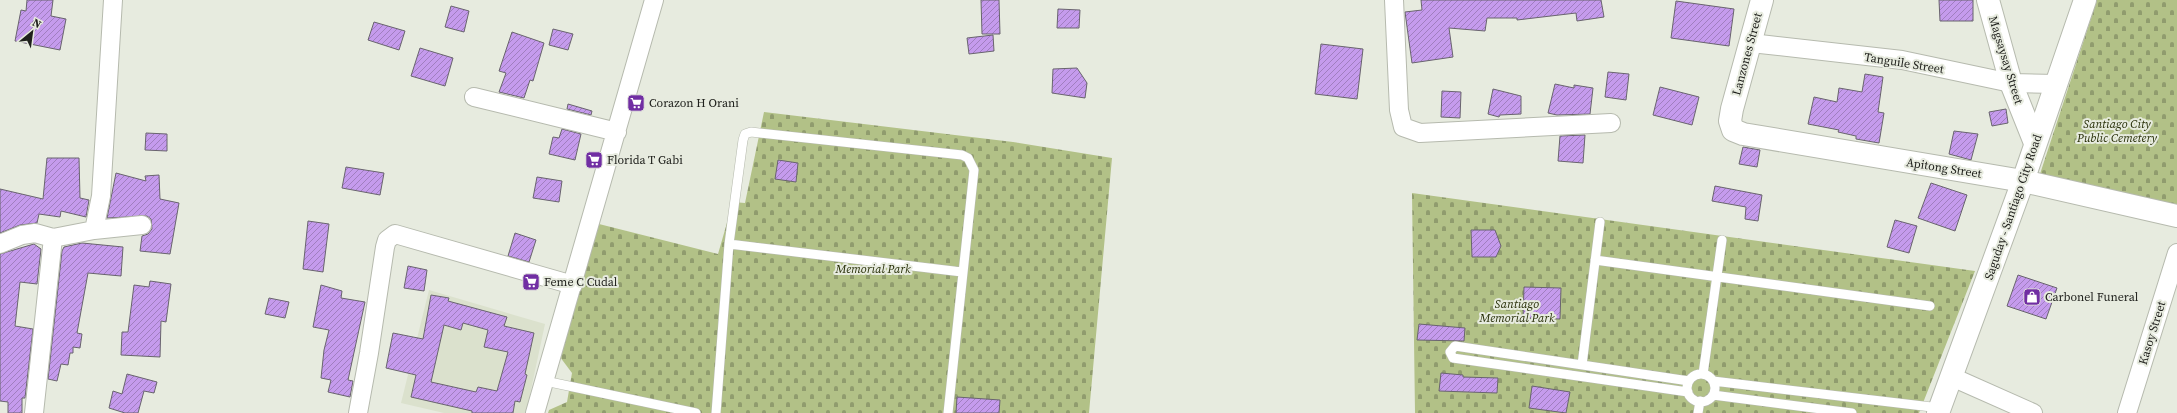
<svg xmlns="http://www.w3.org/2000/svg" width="2177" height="413" viewBox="0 0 2177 413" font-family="'Source Serif 4',serif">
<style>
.built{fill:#dbe1cd}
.cemetery{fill:url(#cemetery-stones)}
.building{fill:url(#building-hatch);stroke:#69646e;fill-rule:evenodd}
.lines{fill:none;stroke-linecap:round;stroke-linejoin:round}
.service-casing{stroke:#b6baae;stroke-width:10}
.minor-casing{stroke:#b6baae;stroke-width:20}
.tertiary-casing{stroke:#b6baae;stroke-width:24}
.secondary-casing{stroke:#b6baae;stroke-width:24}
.service{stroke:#fff;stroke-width:9}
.minor{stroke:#fff;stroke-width:18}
.tertiary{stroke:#fff;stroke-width:22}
.secondary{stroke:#fff;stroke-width:22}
.labels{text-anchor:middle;stroke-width:4;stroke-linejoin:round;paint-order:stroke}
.street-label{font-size:12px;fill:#20211d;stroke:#e7ebdf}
.poi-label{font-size:12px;fill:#20211d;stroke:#e7ebdf;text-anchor:start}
.park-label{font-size:12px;font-style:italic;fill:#252d05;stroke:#e7ebdf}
</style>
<defs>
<pattern id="cemetery-stones" width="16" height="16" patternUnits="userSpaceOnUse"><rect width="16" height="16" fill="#b2c187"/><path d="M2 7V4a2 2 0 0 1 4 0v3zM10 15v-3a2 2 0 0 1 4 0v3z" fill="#909c6e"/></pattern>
<pattern id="building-hatch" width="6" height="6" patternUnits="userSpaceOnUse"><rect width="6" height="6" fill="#c59bed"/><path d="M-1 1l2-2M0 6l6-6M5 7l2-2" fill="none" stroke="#a07ebf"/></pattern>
</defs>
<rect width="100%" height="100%" fill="#e7ebdf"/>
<path class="built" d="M429,290L545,324L526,413H444L401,403Z"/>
<path class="cemetery" d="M2097,0H2177V207L2040,174Z
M764,112L1013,142L1112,158L1089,413H548L549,410L567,402L572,373L560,357L599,224L718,254L733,202L745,203Z
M1412,193L1975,271L1919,413H1415Z"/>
<path class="building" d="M27,0H53L51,16L66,19L60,50L15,41L21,10L26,11Z
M981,0H999L1000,34H982Z
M1421,0H1601L1604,17L1577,21L1576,13L1517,20V18H1487L1485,31L1449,28L1453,57L1412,63L1405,12L1422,10Z
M1939,0H1973V21H1940Z
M1676,1L1734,9L1729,46L1671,38Z
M451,6L469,11L464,32L445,27Z
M1058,9L1080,10L1079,28H1057Z
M374,22L405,31L399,50L368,40Z
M553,29L573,34L568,50L549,45Z
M512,32L544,43L533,81L530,80L524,98L499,92L506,73L499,71Z
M993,35L994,51L969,54L967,38Z
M1321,44L1363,49L1357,99L1315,94Z
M420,48L453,58L445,86L411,76Z
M1077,68L1087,83L1085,98L1052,93L1053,69Z
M1608,72L1629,74L1626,100L1605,97Z
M1865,74L1883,77L1878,112L1884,113L1879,143L1856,139V136L1838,132L1839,130L1808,124L1814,97L1837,102L1839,88L1862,92Z
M1555,84L1574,88V85L1593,88L1590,114L1557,115L1548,113Z
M1660,87L1699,97L1692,125L1653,115Z
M1493,89L1521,96V114L1500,115L1499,117L1488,114Z
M1442,91L1461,92L1460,118L1441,117Z
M568,104L592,111L591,115L567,109Z
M2006,109L2008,123L1992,126L1989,112Z
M562,129L581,134L575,160L549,154L553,137L559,138Z
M1954,131L1978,134L1971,160L1949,154Z
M146,133L167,134V151L145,150Z
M1585,135L1583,163L1558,161L1560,136Z
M1743,147L1760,150L1757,167L1739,164Z
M47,158H79L80,198L89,200L86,217L61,211L60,217L39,214L37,223L20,225L0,233V189L43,199Z
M778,160L798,163L796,182L775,179Z
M346,167L384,173L380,195L342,188Z
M116,173L146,181L145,176L159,175L160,199L179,203L170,254L140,251L142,236L148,234L152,229L151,219L147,216L107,218Z
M537,177L562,181L559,202L533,198Z
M1931,183L1967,195L1955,231L1918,218Z
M1715,186L1762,195L1758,221L1745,219L1746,207L1712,201Z
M1895,220L1917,226L1909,253L1887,247Z
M308,221L329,224L323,272L303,269Z
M1471,230H1495L1501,246L1496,257H1472Z
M515,233L536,240L529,262L508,256Z
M82,243L123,247L121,276L88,273L77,333L82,334L80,348L73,347V353H70L68,365L61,364L57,381L48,379L62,251L64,247Z
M34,244L41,249L37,284L20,282L15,326L33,329L25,398H22V413H8V402L0,401V254Z
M408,266L427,270L424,291L404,288Z
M2018,275L2057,288L2046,319L2007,306Z
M150,281L171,284L166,322L161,321L160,357L121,355L122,332H128L134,285L149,287Z
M321,285L342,291L341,298L365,302L348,380L353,381L350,397L328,392L331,380L321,378L324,350L329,330L313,327Z
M1524,287L1561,288L1560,319L1523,318Z
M431,295L449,298L448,301L507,317L504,326L534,333L525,374L527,375L520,402L515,401L513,413H472V411L411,397L416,375L386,368L393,333L423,339ZM463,323L488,330L484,347L508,352L497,391L478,387L476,392L431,382L444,325L461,330Z
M269,298L289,302L285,318L265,314Z
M1419,324L1465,328L1464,341L1417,340Z
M1441,373L1463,375V377L1498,378L1497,393L1439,391Z
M127,374L157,382L154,393L144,391L138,413H125L109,408L113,391L122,394Z
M1532,386L1570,392L1566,413L1529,408Z
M957,397L1000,400L999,413H956Z"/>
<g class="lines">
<defs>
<path id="service" d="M729,244L962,272
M1595,260L1930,306
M1582,365L1600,222
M1703,374L1722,240
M1687 388a14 14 0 1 1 28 0a14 14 0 1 1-28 0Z
M545,381L696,413
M1713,381L1940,408
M1688,392L1453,358L1450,352L1455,346L1689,381
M1713,395L1852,413
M716,413L729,244L743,140L745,134L751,132L962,155L968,158L974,170L948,413
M1698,413L1700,401"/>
<path id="minor" d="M1394,0L1399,110L1403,127L1420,133L1611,123
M1751,43L1902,60L2011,83L2056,84
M474,97L617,132
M94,230L142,225
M0,244L22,235L35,233L53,238L94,230L101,196L113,0
M1952,377L2033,413
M34,413L53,238
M358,413L369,353L385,247L387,240L395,234L573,285
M535,413L654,0
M2127,413L2177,253"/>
<path id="tertiary" d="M1762,0L1732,109L1730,121L1733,130L1743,134L2023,181L2177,216
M1988,0L2011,83L2035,143"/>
<path id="secondary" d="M1938,413L2023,181L2085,0"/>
</defs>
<use href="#service" class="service-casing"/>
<use href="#minor" class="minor-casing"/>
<use href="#tertiary" class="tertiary-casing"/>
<use href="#secondary" class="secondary-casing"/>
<use href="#service" class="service"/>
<use href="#minor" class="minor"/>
<use href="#tertiary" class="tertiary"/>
<use href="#secondary" class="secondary"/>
</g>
<defs>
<symbol id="supermarket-square" viewBox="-11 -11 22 22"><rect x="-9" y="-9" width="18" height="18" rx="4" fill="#712ea3" stroke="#e7ebdf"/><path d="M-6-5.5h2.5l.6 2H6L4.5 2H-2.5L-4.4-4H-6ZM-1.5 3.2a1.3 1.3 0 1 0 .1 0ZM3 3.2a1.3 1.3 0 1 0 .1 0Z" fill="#fff"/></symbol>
<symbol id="shop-square" viewBox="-11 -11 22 22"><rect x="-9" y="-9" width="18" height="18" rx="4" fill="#712ea3" stroke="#e7ebdf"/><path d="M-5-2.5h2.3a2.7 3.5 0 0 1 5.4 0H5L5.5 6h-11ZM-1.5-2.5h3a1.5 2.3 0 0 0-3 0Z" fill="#fff"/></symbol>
</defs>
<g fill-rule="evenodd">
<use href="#supermarket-square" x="626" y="93" width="20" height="20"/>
<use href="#supermarket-square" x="584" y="150" width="20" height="20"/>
<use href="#supermarket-square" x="521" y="272" width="20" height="20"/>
<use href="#shop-square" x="2022" y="287" width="20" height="20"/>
</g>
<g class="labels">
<g class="street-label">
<text transform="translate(1747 54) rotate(-75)" y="4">Lanzones Street</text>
<text transform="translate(2006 60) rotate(73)" y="4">Magsaysay Street</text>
<text transform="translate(1904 63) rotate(9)" y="4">Tanguile Street</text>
<text transform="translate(1944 168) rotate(9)" y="4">Apitong Street</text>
<text transform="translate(2013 207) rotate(-71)" y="4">Saguday - Santiago City Road</text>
<text transform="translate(2152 333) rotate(-73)" y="4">Kasoy Street</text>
</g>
<g class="poi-label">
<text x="649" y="107">Corazon H Orani</text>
<text x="607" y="164">Florida T Gabi</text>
<text x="544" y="286">Feme C Cudal</text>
<text x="2045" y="301">Carbonel Funeral</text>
</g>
<g class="park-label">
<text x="2117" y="128">Santiago City<tspan x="2117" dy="14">Public Cemetery</tspan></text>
<text x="873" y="273">Memorial Park</text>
<text x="1517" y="308">Santiago<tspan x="1517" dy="14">Memorial Park</tspan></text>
</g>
</g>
<g transform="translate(32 32) rotate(29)" stroke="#e7ebdf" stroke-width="3" paint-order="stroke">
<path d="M0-3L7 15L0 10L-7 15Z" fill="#20211d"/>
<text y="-6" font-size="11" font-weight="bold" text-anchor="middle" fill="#20211d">N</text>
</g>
</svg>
